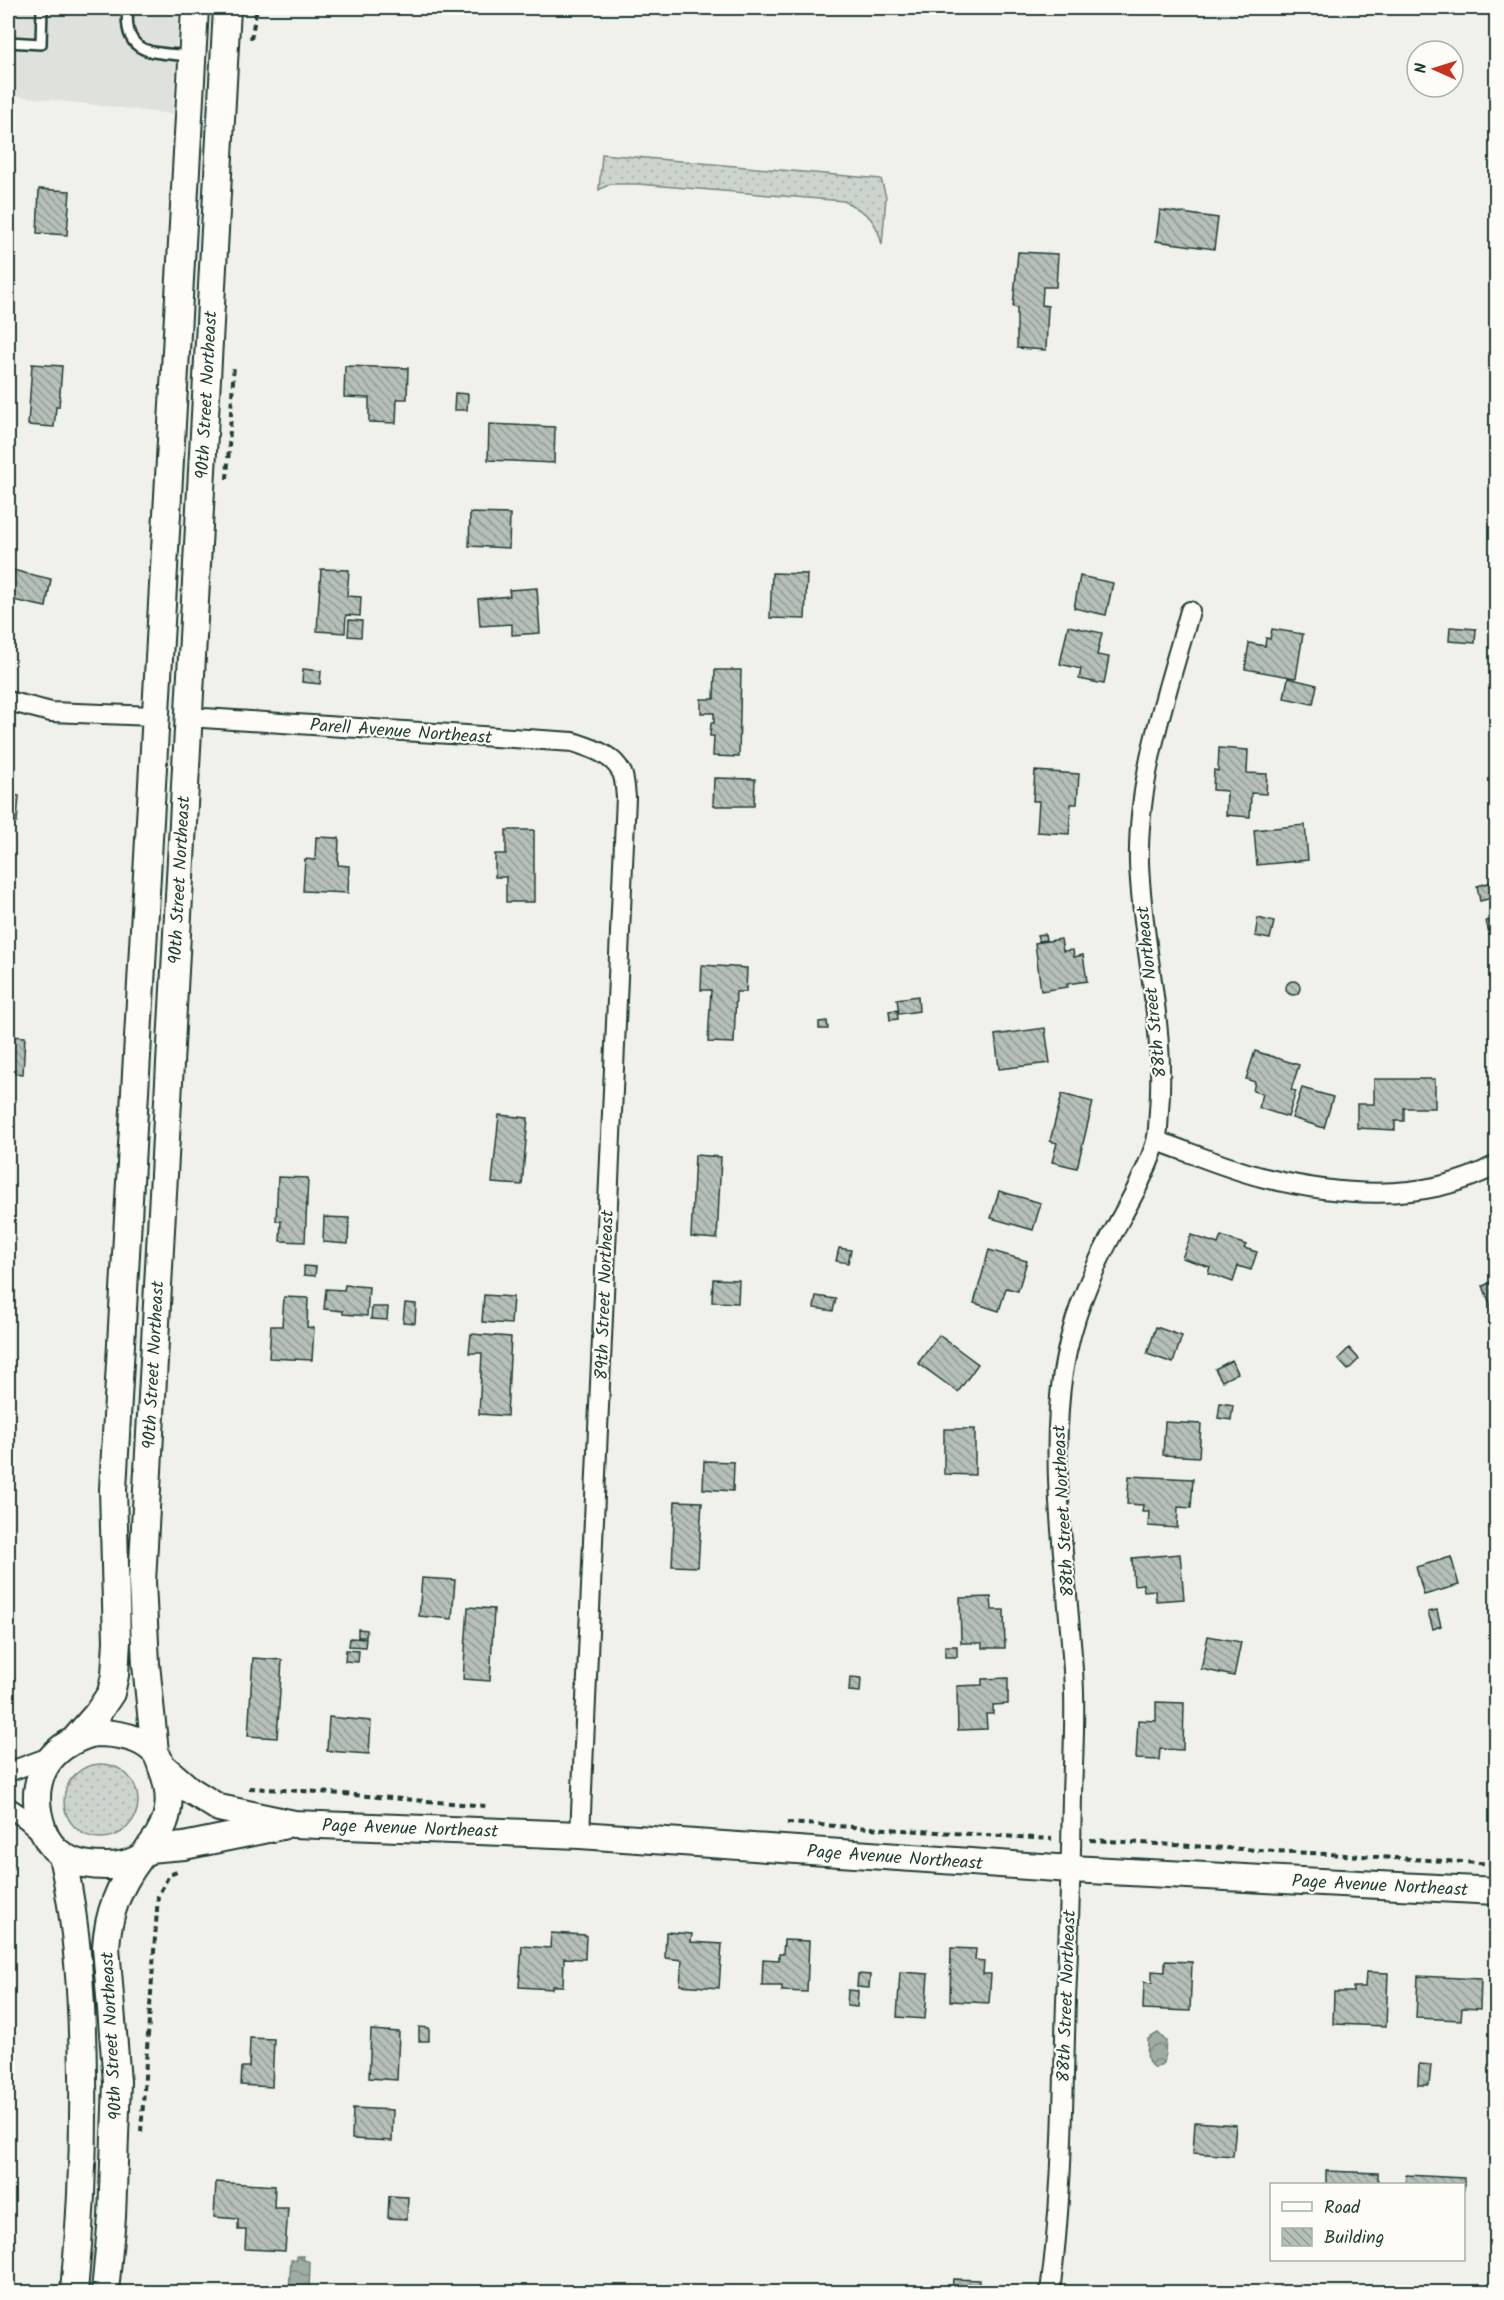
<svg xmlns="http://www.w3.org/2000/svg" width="1504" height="2300" viewBox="0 0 1504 2300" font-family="Kalam,sans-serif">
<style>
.built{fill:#dfe2dc}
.grass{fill:url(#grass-dots);stroke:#768880;stroke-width:1.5}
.water{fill:url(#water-waves);stroke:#6c8077;stroke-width:1.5}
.building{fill:url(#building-back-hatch);stroke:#1f3d34;stroke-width:1.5}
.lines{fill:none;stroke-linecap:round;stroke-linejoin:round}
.lane-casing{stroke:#1f3d34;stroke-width:14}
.street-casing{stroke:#1f3d34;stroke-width:22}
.secondary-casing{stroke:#1f3d34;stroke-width:30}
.path{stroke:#1f3d34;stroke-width:4;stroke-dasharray:6 4.5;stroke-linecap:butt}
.lane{stroke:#fdfcf7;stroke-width:9}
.street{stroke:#fdfcf7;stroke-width:18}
.secondary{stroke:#fdfcf7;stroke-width:26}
.labels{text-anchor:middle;stroke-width:4.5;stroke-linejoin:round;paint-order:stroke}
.street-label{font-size:18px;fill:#1f3d34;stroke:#fdfcf7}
</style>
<defs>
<pattern id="grass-dots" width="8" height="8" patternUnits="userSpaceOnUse" patternTransform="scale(1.5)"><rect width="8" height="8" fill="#cdd3cd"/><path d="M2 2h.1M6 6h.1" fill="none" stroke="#b0b6b1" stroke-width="1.8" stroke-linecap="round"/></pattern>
<pattern id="water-waves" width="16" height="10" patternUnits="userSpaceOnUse" patternTransform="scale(1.5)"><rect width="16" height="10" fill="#9faca4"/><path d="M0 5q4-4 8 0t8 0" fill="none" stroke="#818d86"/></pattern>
<pattern id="building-back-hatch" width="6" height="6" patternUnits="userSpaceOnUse" patternTransform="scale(1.5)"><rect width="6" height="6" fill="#b6bfb8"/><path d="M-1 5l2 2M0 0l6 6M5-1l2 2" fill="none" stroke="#939c96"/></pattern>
</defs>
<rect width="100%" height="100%" fill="#f0f1eb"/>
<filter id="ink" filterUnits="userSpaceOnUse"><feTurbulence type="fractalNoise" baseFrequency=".0167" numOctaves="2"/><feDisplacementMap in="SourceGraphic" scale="12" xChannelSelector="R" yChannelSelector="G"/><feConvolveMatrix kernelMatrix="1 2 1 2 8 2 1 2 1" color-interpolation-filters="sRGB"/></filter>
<g filter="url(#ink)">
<path class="built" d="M8,8H179L173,114L8,95Z"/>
<path class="grass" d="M602,154L881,179L886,197L882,245C876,218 868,214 844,201L638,184H610L599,190Z
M64 1801a37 37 0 1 1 74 0a37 37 0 1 1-74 0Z"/>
<path class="water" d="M1158,2033L1166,2041L1164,2063L1155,2068C1144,2063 1148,2050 1148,2039Z
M297,2256H303L304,2260L310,2262L309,2292H289L291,2260H297Z"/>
<path class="building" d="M39,189L70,191L67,235L37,233Z
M1160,210L1218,218L1214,249L1156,241Z
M1018,252L1058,254L1056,287H1043L1042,305L1048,306L1046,350L1017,348V308L1013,307Z
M32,364L62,366L59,407H56L54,427L28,425Z
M345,366L408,368L407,399H397L396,423L369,422V398L344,397Z
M455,393L468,394L467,410H454Z
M489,424L555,427L554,463L488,460Z
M470,513L510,514L509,548L469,546Z
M8,569L51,579L46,607L8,599Z
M321,569L349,570L347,596L361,597L360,616L346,615L345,633L317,631Z
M772,573L807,574L805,619L770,618Z
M1080,576L1113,583L1106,615L1074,608Z
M537,588L540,633L512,635V624L480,626L478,599L510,596L509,590Z
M349,620L362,621L361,637L348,636Z
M1068,626L1102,633L1097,655L1109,657L1104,684L1079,679L1081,669L1060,664Z
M1450,627L1476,629L1475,643L1449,641Z
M1272,629L1303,634L1296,678L1245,669L1249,643L1265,646L1266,638L1270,639Z
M303,669L321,671L320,684L302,682Z
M715,670H741L739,757L713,756L714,736H710L711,723H714V713H701V699H714Z
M1288,678L1317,685L1313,704L1284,698Z
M1219,748L1248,750L1247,773L1267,774L1266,794L1251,793L1250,817L1226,815L1227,791L1213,790L1214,770L1218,771Z
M1035,771L1079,774L1077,804H1071L1069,834L1037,832L1039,801H1033Z
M714,778L755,779L754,806H713Z
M8,795L19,796L17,822H8Z
M1305,825L1308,860L1257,865L1254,830Z
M506,830H534V902H506V877H495V854H506Z
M316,837L339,838L338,865L349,866L348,893L303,891L305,859L315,860Z
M1495,881L1496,897L1480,901L1477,886Z
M1258,918L1274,922L1270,939L1255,936Z
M1496,918V952H1494L1486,921Z
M1045,934L1046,940L1039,941L1037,935Z
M1061,939L1063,951L1073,950L1074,957L1083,955L1087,981L1067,984L1068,987L1041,991L1035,943Z
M702,965L747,968L746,992H736L734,1043L708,1042L711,990H701Z
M1286 988a7 7 0 1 1 14 0a7 7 0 1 1-14 0Z
M918,996L919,1011L899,1014L897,999Z
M897,1010L898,1019L890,1020L889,1011Z
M827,1021L828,1029H819V1022Z
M1045,1028L1050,1063L999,1069L995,1035Z
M8,1036L25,1037L23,1074L8,1073Z
M1255,1051L1299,1065L1291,1090L1296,1091L1288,1117L1259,1108L1263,1094L1253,1091L1255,1082L1246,1079Z
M1374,1079H1435V1108H1404V1121H1395V1130L1357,1128V1104H1374Z
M1302,1088L1333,1097L1324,1128L1292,1118Z
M1062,1094L1093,1102L1077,1168L1052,1162L1057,1143L1050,1141Z
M499,1115L528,1118L522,1185L492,1183Z
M695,1155L721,1157L717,1239L691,1237Z
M278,1177L308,1178L305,1242L280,1241L281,1221H276Z
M999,1191L1041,1203L1033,1230L991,1218Z
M324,1217L349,1218L348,1244L323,1242Z
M8,1225H11L8,1290Z
M1191,1235L1218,1244L1221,1236L1246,1245L1244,1248L1257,1252L1251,1270L1238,1266L1233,1282L1208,1273L1210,1267L1182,1258Z
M839,1248L851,1250L848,1263L836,1261Z
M989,1250L1027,1261L1018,1291L1006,1288L999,1311L974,1303Z
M304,1266L316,1267L315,1276L304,1275Z
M713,1279L739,1280L738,1303L712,1302Z
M1496,1280V1316L1495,1317L1483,1286Z
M345,1285L369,1287L367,1316L343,1314V1311L324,1309L326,1289L344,1290Z
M484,1295L513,1297L511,1324L482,1322Z
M816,1296L836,1299L833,1311L814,1308Z
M284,1297L308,1298L307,1327L314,1328L312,1360L269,1358L271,1326H282Z
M405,1303L416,1304L415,1323L403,1322Z
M372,1307H388L387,1320L371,1319Z
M1156,1327L1182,1336L1173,1363L1147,1354Z
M471,1334L511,1337L507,1416L479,1414L482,1353H469Z
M939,1335L978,1364L958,1392L918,1363Z
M1349,1348L1359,1359L1348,1370L1338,1359Z
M1232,1360L1238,1373L1222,1381L1215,1369Z
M1220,1403L1233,1405L1231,1420L1218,1418Z
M1165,1422L1201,1424L1199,1457L1163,1455Z
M944,1429H975V1475L944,1474Z
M704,1461L734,1462L733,1491L703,1489Z
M1129,1476L1193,1479L1191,1508L1178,1507L1177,1528L1148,1526L1149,1512H1142L1143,1505L1127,1504Z
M675,1501L702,1502L698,1567L672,1566Z
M1180,1554L1184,1599L1156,1601L1155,1590L1144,1591L1143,1584L1134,1585L1132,1558Z
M1451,1557L1459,1585L1424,1595L1416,1567Z
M422,1578L455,1580L452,1619L419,1616Z
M991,1597L992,1610H1004L1005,1648H982V1643H961L960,1598Z
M468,1607L494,1609L490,1681L463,1679Z
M1437,1610L1441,1626L1433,1629L1428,1612Z
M358,1629L367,1630L366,1637H358Z
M1208,1636L1241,1642L1234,1676L1201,1669Z
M350,1638L366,1639L365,1647L349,1646Z
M945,1646H957V1657H945Z
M346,1650L359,1651L358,1662L345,1661Z
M253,1658L282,1660L277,1738L248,1736Z
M850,1677L861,1678L860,1692L849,1691Z
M1008,1678V1704L993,1705V1714H986L987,1729L958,1730L957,1686L982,1685V1679Z
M1156,1702L1184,1703L1183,1750L1160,1749L1159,1760L1136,1759L1138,1720L1156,1721Z
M329,1717L371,1721L369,1754L327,1751Z
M666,1932L692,1934L691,1942L722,1944L719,1988L680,1985L682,1960L665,1958Z
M551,1933L586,1935L585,1959L564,1958L563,1986H552V1989L519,1987L522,1946L550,1948Z
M784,1940L809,1941L807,1992L782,1991V1986H762L763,1959L779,1960V1954H783Z
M951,1948L976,1949L975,1960L984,1961L983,1974H991L989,2003L950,2001Z
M1165,1961L1192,1962L1190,2011L1143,2009L1144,1982L1152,1983V1971L1165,1972Z
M900,1972L928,1974L925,2019L897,2017Z
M1366,1972L1388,1973L1386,2026L1333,2024L1334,1992H1353V1987H1365Z
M858,1974L870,1975L869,1988L857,1987Z
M1418,1976L1481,1979L1480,2009L1462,2008L1461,2020L1416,2018Z
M848,1990L858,1991L857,2007L847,2006Z
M419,2027L429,2028V2041H419Z
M371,2030L399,2032L397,2080L369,2078Z
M250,2038L274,2039L272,2087L241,2085L242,2067H249Z
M1419,2064L1431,2065L1429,2085H1418Z
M353,2108L393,2110L392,2141L352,2139Z
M1195,2122L1236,2125L1233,2156L1193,2153Z
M1326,2171L1378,2173V2184H1326Z
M1406,2175L1464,2178V2190V2184H1405Z
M216,2182L275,2186L274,2208H288L285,2251L245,2249L246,2230H238V2219L214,2217Z
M389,2196L408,2197L407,2219L388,2218Z
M953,2279L979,2280L978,2292H952Z"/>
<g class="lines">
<defs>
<path id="lane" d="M128,8C122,57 154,52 191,56
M8,42L41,44L42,8"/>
<path id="street" d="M8,701L51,712L154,716
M188,717L573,742C591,748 613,754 622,773C625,779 625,790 626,797L580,1835
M1157,1141C1192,1153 1228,1169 1265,1178C1339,1196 1427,1203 1496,1165
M8,1772L52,1756
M8,1807L26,1819L44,1835
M1050,2292C1063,2196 1063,2098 1066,2001C1069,1932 1071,1864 1072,1795C1073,1760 1075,1726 1074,1692C1071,1597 1052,1504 1059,1409C1062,1357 1076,1308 1099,1260C1117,1222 1142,1185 1155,1145C1159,1134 1158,1122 1159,1111C1166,1027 1142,946 1139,863C1137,777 1167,693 1190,611"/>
<path id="secondary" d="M94,1733C114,1733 139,1736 154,1751C158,1755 160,1762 162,1768C173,1796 171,1820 152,1844C148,1850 143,1857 136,1860C120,1868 101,1867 83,1864C65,1860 49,1848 43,1830C26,1782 46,1746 94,1733Z
M76,1738L97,1714L111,1693L115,1675L117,1641L113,1489L195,8
M155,1752L146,1664L142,1582L227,8
M161,1765L190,1790L219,1808L294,1824L580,1835L1071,1869L1496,1891
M148,1849L184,1846L282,1826
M62,1856C78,1928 82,2000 83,2074C84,2147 81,2220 74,2292
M105,2292L112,2217L117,2082L106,1947C108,1913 119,1886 139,1859"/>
</defs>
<use href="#lane" class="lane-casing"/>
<use href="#street" class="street-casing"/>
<use href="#secondary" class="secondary-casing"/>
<path class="path" d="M251,39L257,8
M227,479L234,364
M249,1788L319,1792L486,1806
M787,1823L1052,1839
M1090,1840L1496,1864
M141,2132L158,1896L169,1875L180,1871"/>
<use href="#lane" class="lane"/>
<use href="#street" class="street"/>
<use href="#secondary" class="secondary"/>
</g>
</g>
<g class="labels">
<g class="street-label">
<text transform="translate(206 395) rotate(-87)" y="6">90th Street Northeast</text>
<text transform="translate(401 731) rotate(4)" y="6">Parell Avenue Northeast</text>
<text transform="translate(179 880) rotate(-87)" y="6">90th Street Northeast</text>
<text transform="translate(1151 992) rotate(-96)" y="6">88th Street Northeast</text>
<text transform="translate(604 1295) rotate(-88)" y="6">89th Street Northeast</text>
<text transform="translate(153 1365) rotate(-87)" y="6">90th Street Northeast</text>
<text transform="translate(1063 1511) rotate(-93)" y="6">88th Street Northeast</text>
<text transform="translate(410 1828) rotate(2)" y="6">Page Avenue Northeast</text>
<text transform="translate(895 1857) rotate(4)" y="6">Page Avenue Northeast</text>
<text transform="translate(1380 1885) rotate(3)" y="6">Page Avenue Northeast</text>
<text transform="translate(1066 1996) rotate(-88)" y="6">88th Street Northeast</text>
<text transform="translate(111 2036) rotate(-93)" y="6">90th Street Northeast</text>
</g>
</g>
<rect width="1504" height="2300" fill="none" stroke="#fdfcf7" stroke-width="30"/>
<rect x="15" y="15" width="1474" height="2270" fill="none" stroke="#1f3d34" stroke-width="2" filter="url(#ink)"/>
<rect x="1270" y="2183" width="195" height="78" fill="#fdfcf7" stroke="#a4b0a9" stroke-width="1.5"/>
<rect x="1282" y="2202" width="30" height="9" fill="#fdfcf7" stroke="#a4b0a9" stroke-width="1.5"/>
<text x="1324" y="2213" font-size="18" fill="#1f3d34">Road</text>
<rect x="1282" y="2228" width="30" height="18" fill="url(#building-back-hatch)" stroke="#a4b0a9" stroke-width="1.5"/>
<text x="1324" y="2243" font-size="18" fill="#1f3d34">Building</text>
<g transform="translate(1435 69) rotate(273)"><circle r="28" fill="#fdfcf7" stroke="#a4b0a9" stroke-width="1.5"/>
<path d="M0-4.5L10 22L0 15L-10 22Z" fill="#c8321e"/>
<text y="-9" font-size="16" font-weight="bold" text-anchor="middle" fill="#1f3d34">N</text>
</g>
</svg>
